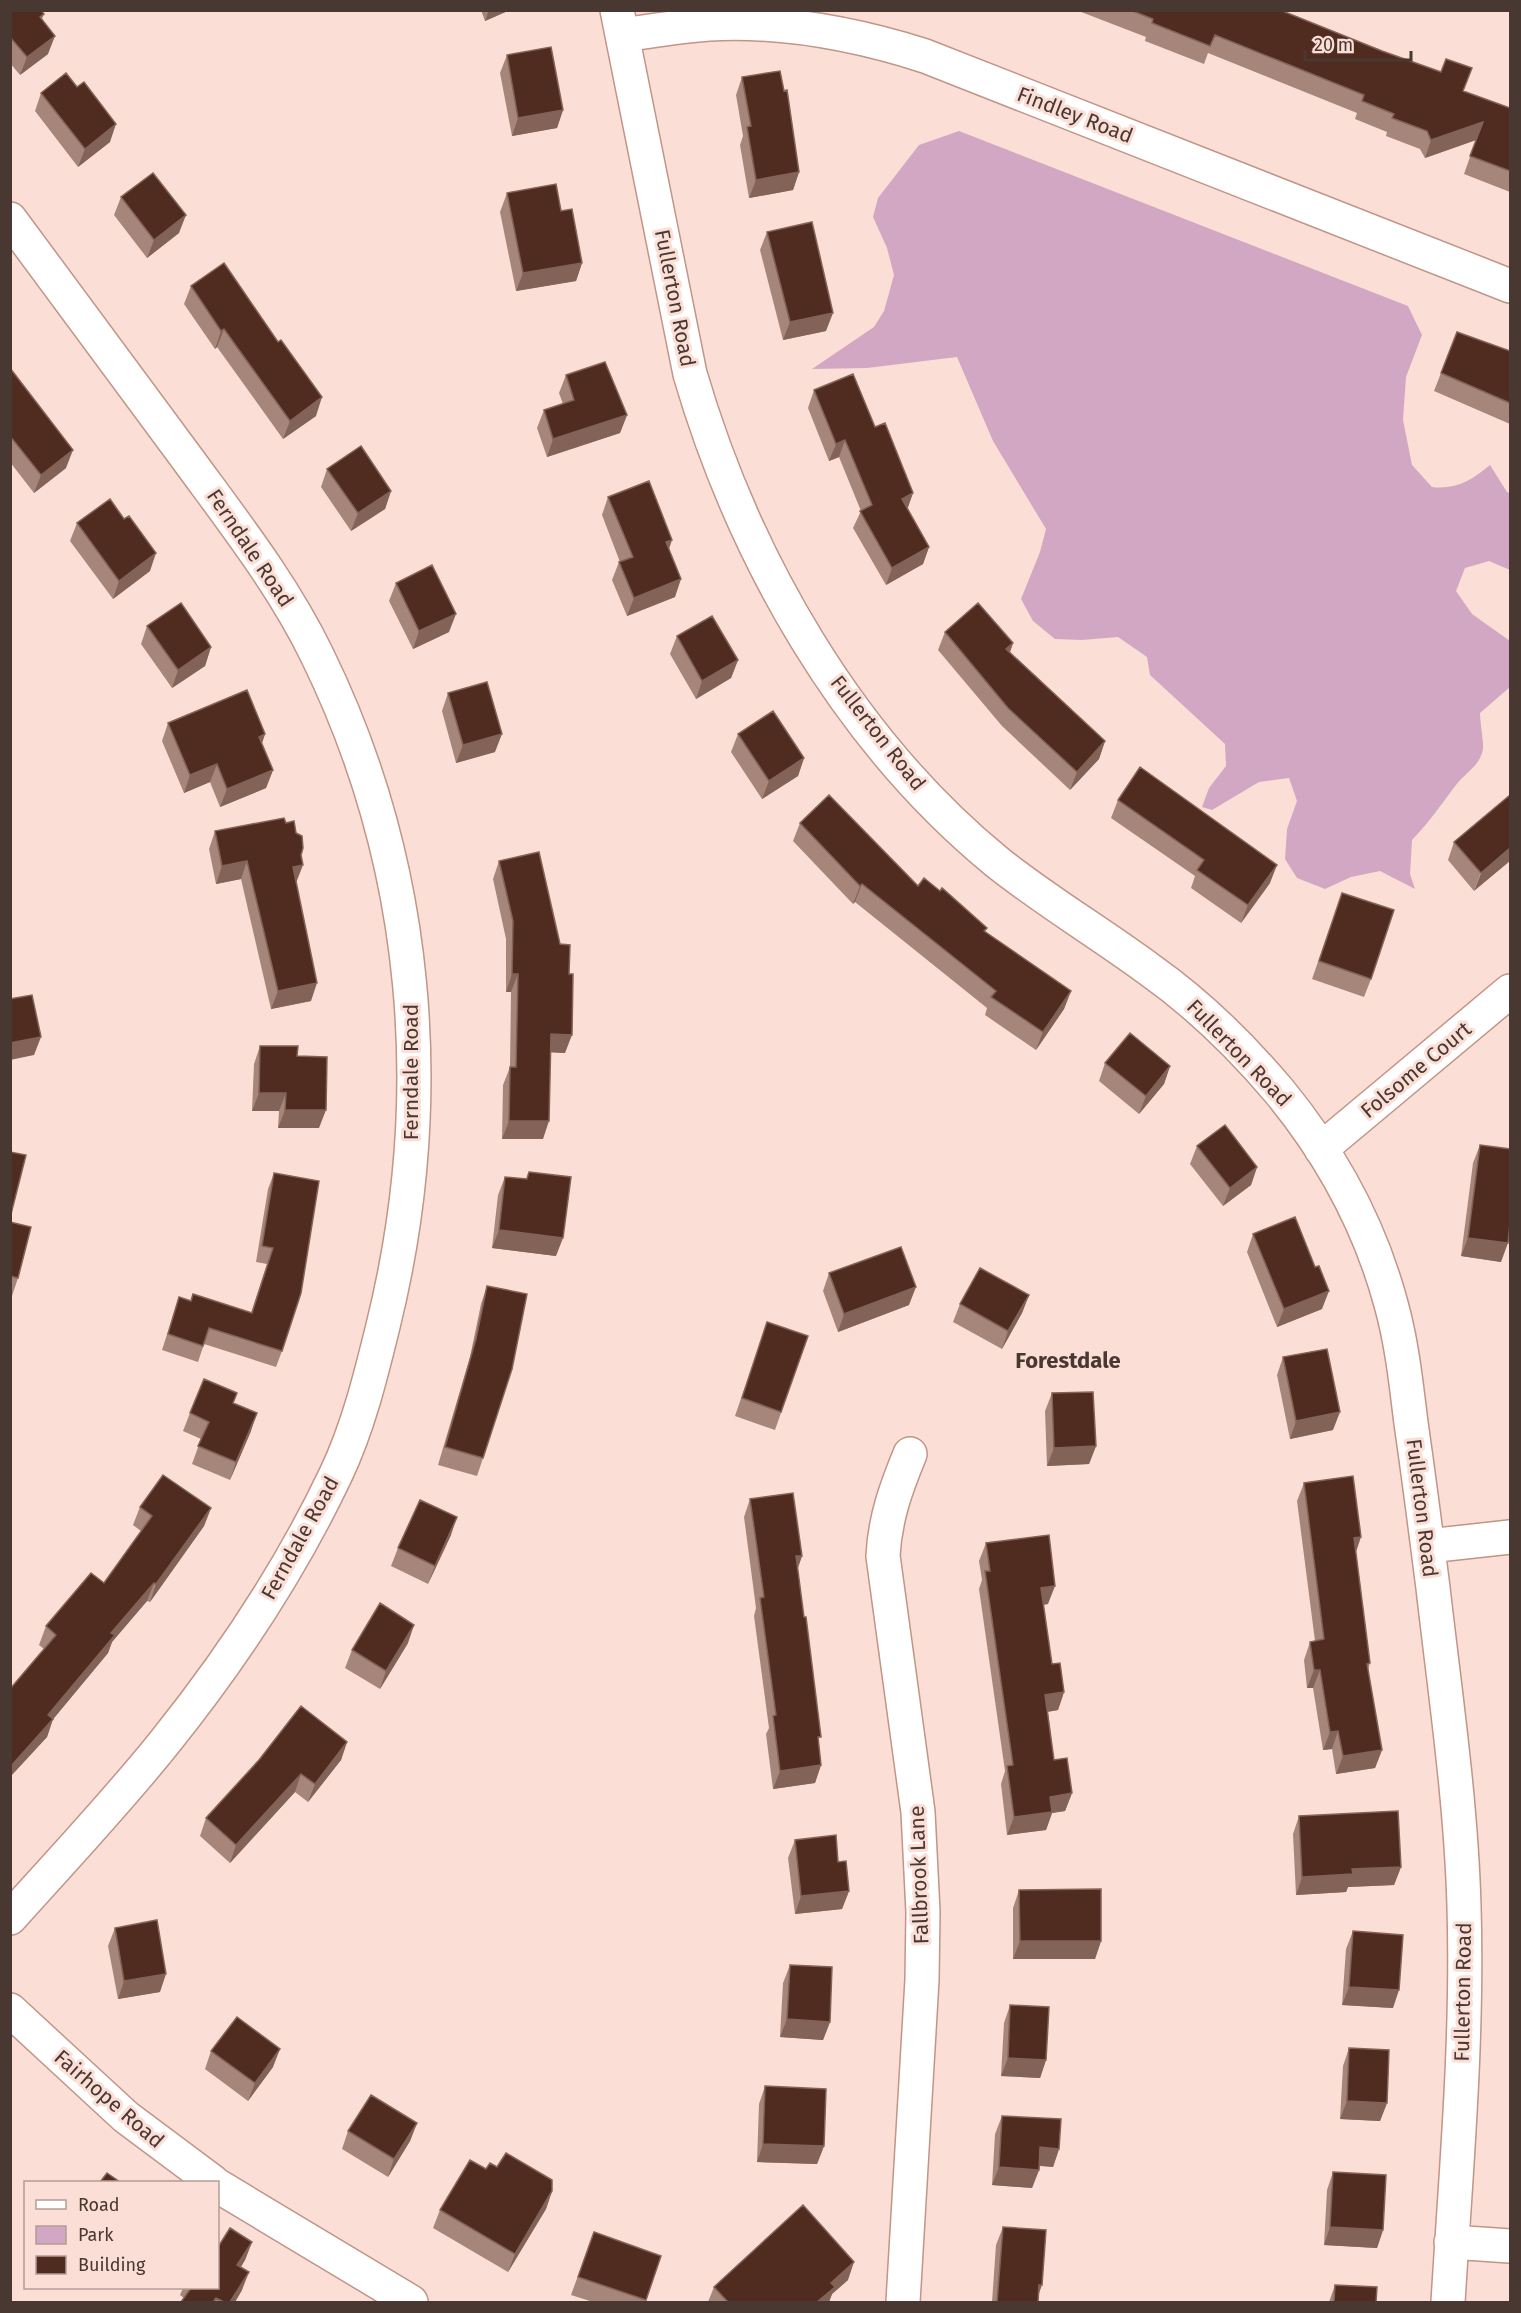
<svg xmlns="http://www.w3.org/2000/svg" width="1521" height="2313" viewBox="0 0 1521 2313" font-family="'Fira Sans',sans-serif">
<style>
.green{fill:#d2a7c3}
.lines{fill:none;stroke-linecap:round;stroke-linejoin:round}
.street-casing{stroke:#c19587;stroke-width:36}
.street{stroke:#fff;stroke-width:33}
.wall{fill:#a6867b}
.shaded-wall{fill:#836257}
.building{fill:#502c20;stroke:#836257;stroke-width:1.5}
.labels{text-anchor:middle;stroke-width:6;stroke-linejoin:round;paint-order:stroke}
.street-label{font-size:21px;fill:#493731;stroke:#fbdfd6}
.neighbourhood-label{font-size:22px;font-weight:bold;fill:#493731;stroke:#fbdfd6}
</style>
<rect width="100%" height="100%" fill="#fbdfd6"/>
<path class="green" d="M959,131L1408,306L1422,335L1406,377L1403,420L1412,465L1432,487C1456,490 1472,480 1490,465L1507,492L1510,493V570L1489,561L1465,568L1456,591L1472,614L1510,641V687L1480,713C1480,722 1484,744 1483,749C1480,766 1466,772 1456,785C1440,806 1431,820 1412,840L1410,874L1415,889L1380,871L1351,877L1325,889L1297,878L1285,859L1287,829L1297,801L1289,778L1259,782L1212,810L1202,807L1209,788L1226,766L1225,744L1150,675L1147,657L1118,637L1082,640L1055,639L1033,621L1021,599L1040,552L1046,529L993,441L957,357L867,368L812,369L874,327L884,311L894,275L887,248L873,217L878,198L919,145Z"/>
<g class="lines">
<defs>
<path id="street" d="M617,10L690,374C744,558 847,739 997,862C1046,901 1100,933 1150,970C1198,1004 1241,1046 1279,1091C1330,1153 1370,1226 1391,1304C1402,1343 1406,1383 1411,1423C1419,1478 1426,1533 1433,1588C1445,1693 1461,1800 1464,1906C1468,2038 1456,2171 1448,2302
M623,35C652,31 680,26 709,24C782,20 856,34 925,56L1510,286
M10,219C70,299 129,380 189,461C235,524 283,585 317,655C420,865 439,1100 383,1326C371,1375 358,1428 336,1474C291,1569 230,1661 164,1743C115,1804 62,1860 10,1918
M1321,1149L1510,991
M1428,1546L1510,1537
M10,2010L126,2117L213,2182
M218,2186L411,2302
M1451,2242L1510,2246
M903,2302L922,1980L923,1912L918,1812L883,1556C885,1518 896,1488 910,1454"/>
</defs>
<use href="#street" class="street-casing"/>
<use href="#street" class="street"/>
</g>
<path class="wall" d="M10,10L44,14L42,19L48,54L20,75L10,63Z
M481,10H510L485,21Z
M1076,10H1280L1463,91L1510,108V192L1464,174L1476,140L1425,158L1420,149L1386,136L1387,132L1355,119L1357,113L1208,53L1204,64L1145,41L1146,37Z
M507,55L563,110L557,128L512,136L500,73Z
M742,77L799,172L793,190L749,198L740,145L743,136L736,95Z
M77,87L110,142L78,167L35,111L41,93Z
M507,193L561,211L582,263L576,281L516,291L500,212Z
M121,197L179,233L147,258L114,215Z
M767,232L826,331L783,340L760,250Z
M191,286L316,416L283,439L217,347L215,349L184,304Z
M1510,351V424L1434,391L1441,373Z
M10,368L66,468L34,493L10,462Z
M566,375L627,415L620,433L547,457L537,428L544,410L563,404L559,393Z
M814,390L875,427L913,493L907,509L929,547L923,564L886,585L853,528L861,511L839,457L829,461L808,408Z
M327,469L391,491L385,509L351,531L321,487Z
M608,497L669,549L675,597L627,616L612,580L619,562H620L602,515Z
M124,519L150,571L113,599L70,541L77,523Z
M396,583L449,632L413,649L389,601Z
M147,626L211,647L205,666L172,688L141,644Z
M945,632L1013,643L1010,652L1105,741L1099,759L1070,790L1002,726L938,650Z
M677,636L738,660L731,678L696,699L670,654Z
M448,693L495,752L456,763L442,711Z
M168,723L265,734L262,743L273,770L266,788L220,807L210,782L184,793L162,741Z
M738,734L804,758L798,776L762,799L731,752Z
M1510,795L1474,891L1448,860L1454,842Z
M1118,800L1270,883L1241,923L1191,888L1195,876L1111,818Z
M286,823L301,855L296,882L311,1001L271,1009L241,879L216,884L209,849L215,831Z
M800,823L918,886L987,928L985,932L1071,991L1064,1009L1036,1050L985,1015L987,1008L855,902L853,904L793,841Z
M499,861L565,1053L550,1052L543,1139H502L503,1085L510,1067L511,992H506V939L493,879Z
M1342,893L1371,979L1364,997L1312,979Z
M260,1046L297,1056L319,1128H278L279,1111H252L254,1064Z
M1105,1063L1170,1066L1164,1084L1139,1114L1099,1081Z
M1480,1145L1501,1262L1461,1256L1473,1163Z
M1197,1146L1257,1167L1251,1185L1223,1206L1190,1164Z
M529,1172L556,1256L492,1248L498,1195L505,1177L526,1179Z
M274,1173L282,1351L276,1367L204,1344L198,1362L162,1350L179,1297L191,1301L251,1313L267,1264L256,1262L268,1189Z
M10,1222L18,1278L12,1296L10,1295Z
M1253,1234L1322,1309L1277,1327L1247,1252Z
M829,1273L909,1305L838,1332L823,1291Z
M487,1286L483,1458L477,1476L438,1465L470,1357L481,1304Z
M1029,1295L1022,1313L1002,1349L953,1322L960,1304Z
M808,1336L775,1430L735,1416L761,1340Z
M1283,1357L1333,1430L1290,1439L1277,1375Z
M1052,1393L1096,1446L1089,1464L1047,1466L1045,1411Z
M234,1403L251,1431L230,1480L192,1464L201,1439L183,1431L190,1413Z
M1304,1483L1356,1552L1370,1663L1368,1670L1382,1750L1375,1768L1336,1774L1332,1749L1323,1750L1313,1688H1307L1304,1660L1310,1642L1315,1641L1297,1501Z
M750,1499L802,1556L797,1569L821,1765L815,1783L773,1789L766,1734L769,1728L754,1616L756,1608L744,1517Z
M140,1507L211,1508L204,1526L150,1602L147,1601L112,1642L108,1653L53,1719L47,1737L10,1777V1689L44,1649L39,1645L46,1626L104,1583L141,1531L133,1525Z
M451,1535L428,1584L391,1566L398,1548Z
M986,1543L1048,1604L1043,1605L1052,1664L1064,1692L1058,1710L1048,1712L1054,1760L1072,1793L1065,1811L1052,1813L1046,1830L1007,1835L1001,1784L1005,1771L979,1589L982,1580L979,1561Z
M408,1643L380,1689L345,1668L352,1650Z
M347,1742L341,1760L308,1802L295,1792L230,1863L200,1836L206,1818Z
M1299,1816L1401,1867L1394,1885L1348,1887L1346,1892L1296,1895L1293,1834Z
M795,1840L838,1862L849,1891L842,1909L795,1914L788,1858Z
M1019,1890L1101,1941L1095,1959H1013V1908Z
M115,1928L160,1992L118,1999L108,1946Z
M1353,1931L1393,2008L1342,2005L1346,1949Z
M790,1965L830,2022L823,2040L780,2037L783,1983Z
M1010,2005L1046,2060L1040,2078L1001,2076L1004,2023Z
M1349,2048L1387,2103L1380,2121L1340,2119L1343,2066Z
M211,2051L273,2067L248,2101L205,2069Z
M765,2086L824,2146L817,2164L757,2162L759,2104Z
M1002,2116L1059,2149L1053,2167L1039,2166V2170L1032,2188L992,2185L995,2134Z
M417,2123L410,2141L388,2177L342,2149L348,2131Z
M497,2167L552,2191L546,2209L508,2272L433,2228L440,2210L486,2169Z
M1333,2172L1383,2230L1377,2248L1324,2245L1327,2190Z
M1003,2227L1038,2296V2302H992L996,2245Z
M594,2232L646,2300L645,2302H593L571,2295Z
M252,2242L245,2260L241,2267L242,2290L235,2302H181L184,2298L180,2295L183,2288H218Z
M848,2280L832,2294L829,2302H708L714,2287Z
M1335,2285L1376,2302H1329Z"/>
<path class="shaded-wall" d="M489,10H510L485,21Z
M55,36L48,54L20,75L27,57Z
M563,110L557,128L512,136L518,118Z
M1483,122L1476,140L1425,158L1431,140Z
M116,124L110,142L78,167L85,149Z
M799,172L793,190L749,198L756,180Z
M186,215L179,233L147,258L154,240Z
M582,263L576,281L516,291L523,273Z
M833,313L826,331L783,340L790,322Z
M224,329L217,347L215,349L221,331Z
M322,397L316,416L283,439L290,421Z
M627,415L620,433L547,457L553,439Z
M845,440L839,457L829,461L836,444Z
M73,450L66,468L34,493L41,475Z
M391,491L385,509L351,531L358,513Z
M913,493L907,510L902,499Z
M672,540L666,558V542Z
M929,547L923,564L886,585L892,568Z
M156,553L150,571L113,599L119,581Z
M681,579L675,597L627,616L634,598Z
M456,614L449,632L413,649L419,631Z
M1013,643L1007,661L1006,649Z
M211,647L205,666L172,688L178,670Z
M738,660L731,678L696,699L702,681Z
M265,734L259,752V737Z
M502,734L495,752L456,763L463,745Z
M1105,741L1099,759L1070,790L1077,772Z
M804,758L798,776L762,799L769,781Z
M217,764L210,782L184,793L190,775Z
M273,770L266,788L220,807L227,789Z
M1510,848V861L1474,891L1481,873Z
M247,861L241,879L216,884L222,866Z
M303,865L296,883L293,867Z
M1277,865L1270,883L1241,923L1248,905Z
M862,884L855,902L853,904L860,886Z
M512,974H518L511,992H506Z
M317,983L311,1001L271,1009L278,991Z
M1071,991L1064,1009L1036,1050L1043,1032Z
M551,1034L572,1035L565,1053L544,1052Z
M41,1037L34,1055L10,1060V1043Z
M1170,1066L1164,1084L1139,1114L1146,1096Z
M259,1093H286L279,1111H252Z
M285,1110H326L319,1128H278Z
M509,1121H549L543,1139H502Z
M1257,1167L1251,1185L1223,1206L1230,1188Z
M499,1230L563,1238L556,1256L492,1248Z
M1468,1238L1508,1243L1501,1262L1461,1256Z
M916,1287L909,1305L838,1332L844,1314Z
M1329,1291L1322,1309L1277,1327L1284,1309Z
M1029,1295L1022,1313L1002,1349L1008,1331Z
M1340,1412L1333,1430L1290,1439L1296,1421Z
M257,1413L251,1431L230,1480L236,1462Z
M1096,1446L1089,1464L1047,1466L1054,1448Z
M211,1508L204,1526L150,1602L156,1584Z
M457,1517L451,1535L428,1584L435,1566Z
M1361,1537L1355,1555L1354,1538Z
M796,1556H802L796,1574Z
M154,1583L147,1601L112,1642L108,1653L50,1723L53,1719L47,1737L10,1777L11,1766L48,1715L111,1633Z
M1055,1586L1048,1604L1034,1606L1041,1588Z
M414,1625L408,1643L380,1689L386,1671Z
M1314,1670H1320L1313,1688H1307Z
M1064,1692L1058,1710L1039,1713L1045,1695Z
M1338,1731L1332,1749L1323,1750L1330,1732Z
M347,1742L341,1760L308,1802L315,1784Z
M1382,1750L1375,1768L1336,1774L1343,1756Z
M821,1765L815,1783L773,1789L780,1771Z
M301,1774L295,1792L230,1863L236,1845Z
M1072,1793L1065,1811L1052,1813L1046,1830L1007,1835L1014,1817L1050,1797Z
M1401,1867L1394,1885L1348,1887L1346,1892L1296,1895L1302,1877L1352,1869Z
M849,1891L842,1909L795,1914L801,1896Z
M1020,1941H1101L1095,1959H1013Z
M166,1974L160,1992L118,1999L124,1981Z
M1349,1987L1399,1990L1393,2008L1342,2005Z
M787,2019L830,2022L823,2040L780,2037Z
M280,2049L273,2067L248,2101L255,2083Z
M1008,2058L1046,2060L1040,2078L1001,2076Z
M1347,2101L1387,2103L1380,2121L1340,2119Z
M417,2123L410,2141L388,2177L394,2159Z
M763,2144L824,2146L817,2164L757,2162Z
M1040,2147L1059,2149L1053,2167L1034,2165Z
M999,2167L1039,2170L1032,2188L992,2185Z
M552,2191L546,2209L508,2272L515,2254Z
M1330,2227L1383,2230L1377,2248L1324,2245Z
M252,2242L245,2260L231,2283L237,2265Z
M854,2262L848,2280L832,2294L829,2302H817L831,2283Z
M249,2272L242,2290L235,2302H230Z
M1039,2285H1042L1036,2302Z"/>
<path class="building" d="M10,10H41L44,14L40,17L55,36L27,57L10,37Z
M1130,10H1280L1382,51L1441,72L1446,59L1472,68L1463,91L1510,108V171L1470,156L1483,122L1431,140L1427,131L1392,118L1394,114L1362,101L1364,95L1215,35L1210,46L1152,23L1153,19Z
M551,47L563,110L518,118L507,55Z
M780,71L784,91L787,90L799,172L756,180L747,127L751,126L742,77Z
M66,73L77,87L84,82L116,124L85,149L41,93Z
M153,173L186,215L154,240L121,197Z
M556,184L561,211L572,209L582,263L523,273L507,193Z
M812,222L833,313L790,322L767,232Z
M224,263L278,342L281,340L322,397L290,421L224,329L221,331L191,286Z
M1457,332L1510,351V403L1441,373Z
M605,362L627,415L553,439L544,410L574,400L566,375Z
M10,368L73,450L41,475L10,436Z
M853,374L875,427L885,423L913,493L902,499L929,547L892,568L860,511L872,505L845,440L836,444L814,390Z
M361,446L391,491L358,513L327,469Z
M649,481L672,540L666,542L681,579L634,598L619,562L633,557L608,497Z
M110,499L124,519L129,516L156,553L119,581L77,523Z
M432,565L456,614L419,631L396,583Z
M181,603L211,647L178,670L147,626Z
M978,603L1013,643L1006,649L1105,741L1077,772L1008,708L945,632Z
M712,616L738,660L702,681L677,636Z
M487,682L502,734L463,745L448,693Z
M247,690L265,734L259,737L273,770L227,789L217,764L190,775L168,723Z
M773,711L804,758L769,781L738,734Z
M1140,767L1277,865L1248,905L1197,870L1204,860L1118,800Z
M829,795L918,886L924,878L940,891L942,888L987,928L984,931L1071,991L1043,1032L991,997L996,991L862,884L860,886L800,823Z
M1510,795V848L1481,873L1454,842Z
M284,818L286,823L294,821L296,833L302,836L303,848L301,855L303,865L293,867L317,983L278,991L247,861L222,866L215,831Z
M539,852L560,944L570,945L569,974H573L572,1035L551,1034L549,1121H509L510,1067H516L518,974H512L513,921L499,861Z
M1342,893L1394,910L1371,979L1319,961Z
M32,995L41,1037L10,1043V999Z
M1130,1033L1170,1066L1146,1096L1105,1063Z
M260,1046H298L297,1056L327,1057L326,1110H285L286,1093H259Z
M1225,1125L1257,1167L1230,1188L1197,1146Z
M1480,1145L1510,1149V1223L1508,1243L1468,1238Z
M10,1152L26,1155L10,1218Z
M529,1172L571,1177L563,1238L499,1230L505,1177L527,1179Z
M274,1173L319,1181L301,1293L282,1351L209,1328L203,1346L168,1334L179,1297L191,1301L193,1294L252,1313L273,1248L262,1246Z
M1295,1217L1315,1267L1319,1266L1329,1291L1284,1309L1253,1234Z
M10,1222L31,1227L18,1278L10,1276Z
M901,1247L916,1287L844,1314L829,1273Z
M980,1268L1029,1295L1008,1331L960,1304Z
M487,1286L527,1294L512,1369L483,1458L445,1447L476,1339Z
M767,1322L808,1336L781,1412L742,1398Z
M1327,1349L1340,1412L1296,1421L1283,1357Z
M204,1379L237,1393L233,1403L257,1413L236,1462L198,1446L209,1422L190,1413Z
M1093,1392L1096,1446L1054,1448L1052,1393Z
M163,1475L211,1508L156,1584L154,1583L111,1633L115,1635L48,1715L53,1719L11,1766L10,1689L56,1635L46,1626L91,1573L104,1583L152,1516L140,1507Z
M1353,1476L1361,1537L1354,1538L1370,1663L1367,1664L1382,1750L1343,1756L1338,1731L1330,1732L1320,1670H1314L1310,1642L1324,1639L1304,1483Z
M793,1493L802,1556H796L804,1617H806L821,1737H818L821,1765L780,1771L773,1716L776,1715L760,1598L764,1597L750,1499Z
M420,1500L457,1517L435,1566L398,1548Z
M1049,1535L1055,1586L1041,1588L1052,1664L1060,1663L1064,1692L1045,1695L1054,1760L1067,1758L1072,1793L1050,1797L1052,1812L1014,1817L1007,1766L1013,1765L985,1571H990L986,1543Z
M380,1603L414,1625L386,1671L352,1650Z
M301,1706L347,1742L315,1784L301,1774L236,1845L206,1818L259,1760Z
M1398,1811L1401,1867L1352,1869L1353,1874L1302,1877L1299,1816Z
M836,1835L838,1862L846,1861L849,1891L801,1896L795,1840Z
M1101,1889V1941H1020L1019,1890Z
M157,1920L166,1974L124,1981L115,1928Z
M1353,1931L1403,1935L1399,1990L1349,1987Z
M790,1965L832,1967L830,2022L787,2019Z
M1010,2005L1049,2007L1046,2060L1008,2058Z
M237,2017L280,2049L255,2083L211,2051Z
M1349,2048L1389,2050L1387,2103L1347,2101Z
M765,2086L826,2089L824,2146L763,2144Z
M371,2095L417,2123L394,2159L348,2131Z
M1002,2116L1061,2119L1059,2149L1040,2147L1039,2170L999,2167Z
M506,2153L552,2180V2191L515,2254L440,2210L470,2160L486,2169L490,2163L497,2167Z
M1333,2172L1386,2175L1383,2230L1330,2227Z
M107,2173L120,2182H100Z
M803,2205L854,2262L831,2283L835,2287L817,2302H728L714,2287Z
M1003,2227L1046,2230L1042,2285H1039L1038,2302H997Z
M230,2228L252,2242L237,2265L249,2272L230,2302H224L216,2298L213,2302H181L191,2288H218V2247Z
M594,2232L661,2256L646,2300L578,2277Z
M1335,2285L1377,2287L1376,2302H1334Z"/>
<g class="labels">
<g class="street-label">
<text transform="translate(1075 115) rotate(21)" y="7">Findley Road</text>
<text transform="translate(675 298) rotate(79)" y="7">Fullerton Road</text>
<text transform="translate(250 548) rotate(56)" y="7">Ferndale Road</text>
<text transform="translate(878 733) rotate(52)" y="7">Fullerton Road</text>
<text transform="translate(1239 1053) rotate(46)" y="7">Fullerton Road</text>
<text transform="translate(1416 1070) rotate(-40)" y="7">Folsome Court</text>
<text transform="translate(411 1072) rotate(-90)" y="7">Ferndale Road</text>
<text transform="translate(1422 1508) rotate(83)" y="7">Fullerton Road</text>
<text transform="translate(300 1538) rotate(-61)" y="7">Ferndale Road</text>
<text transform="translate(919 1875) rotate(-92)" y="7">Fallbrook Lane</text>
<text transform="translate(1463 1992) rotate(-89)" y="7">Fullerton Road</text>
<text transform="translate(109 2099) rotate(41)" y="7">Fairhope Road</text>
</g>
<g class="neighbourhood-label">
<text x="1068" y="1368">Forestdale</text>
</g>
</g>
<rect width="1521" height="2313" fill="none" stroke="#493731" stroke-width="24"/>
<rect x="24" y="2181" width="195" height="108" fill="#fbdfd6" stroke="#b49c94" stroke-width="1.5"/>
<rect x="36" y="2200" width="30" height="9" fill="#ffffff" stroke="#b49c94" stroke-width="1.5"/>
<text x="78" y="2211" font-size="18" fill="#493731">Road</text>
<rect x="36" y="2226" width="30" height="18" fill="#d2a7c3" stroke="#b49c94" stroke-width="1.5"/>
<text x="78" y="2241" font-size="18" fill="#493731">Park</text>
<rect x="36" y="2256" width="30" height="18" fill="#502c20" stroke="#b49c94" stroke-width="1.5"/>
<text x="78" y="2271" font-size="18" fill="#493731">Building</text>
<path d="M1305 51v9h106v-9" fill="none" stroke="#493731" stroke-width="3"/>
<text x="1314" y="51" font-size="18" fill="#493731" stroke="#fbdfd6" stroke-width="4.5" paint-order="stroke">20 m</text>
</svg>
